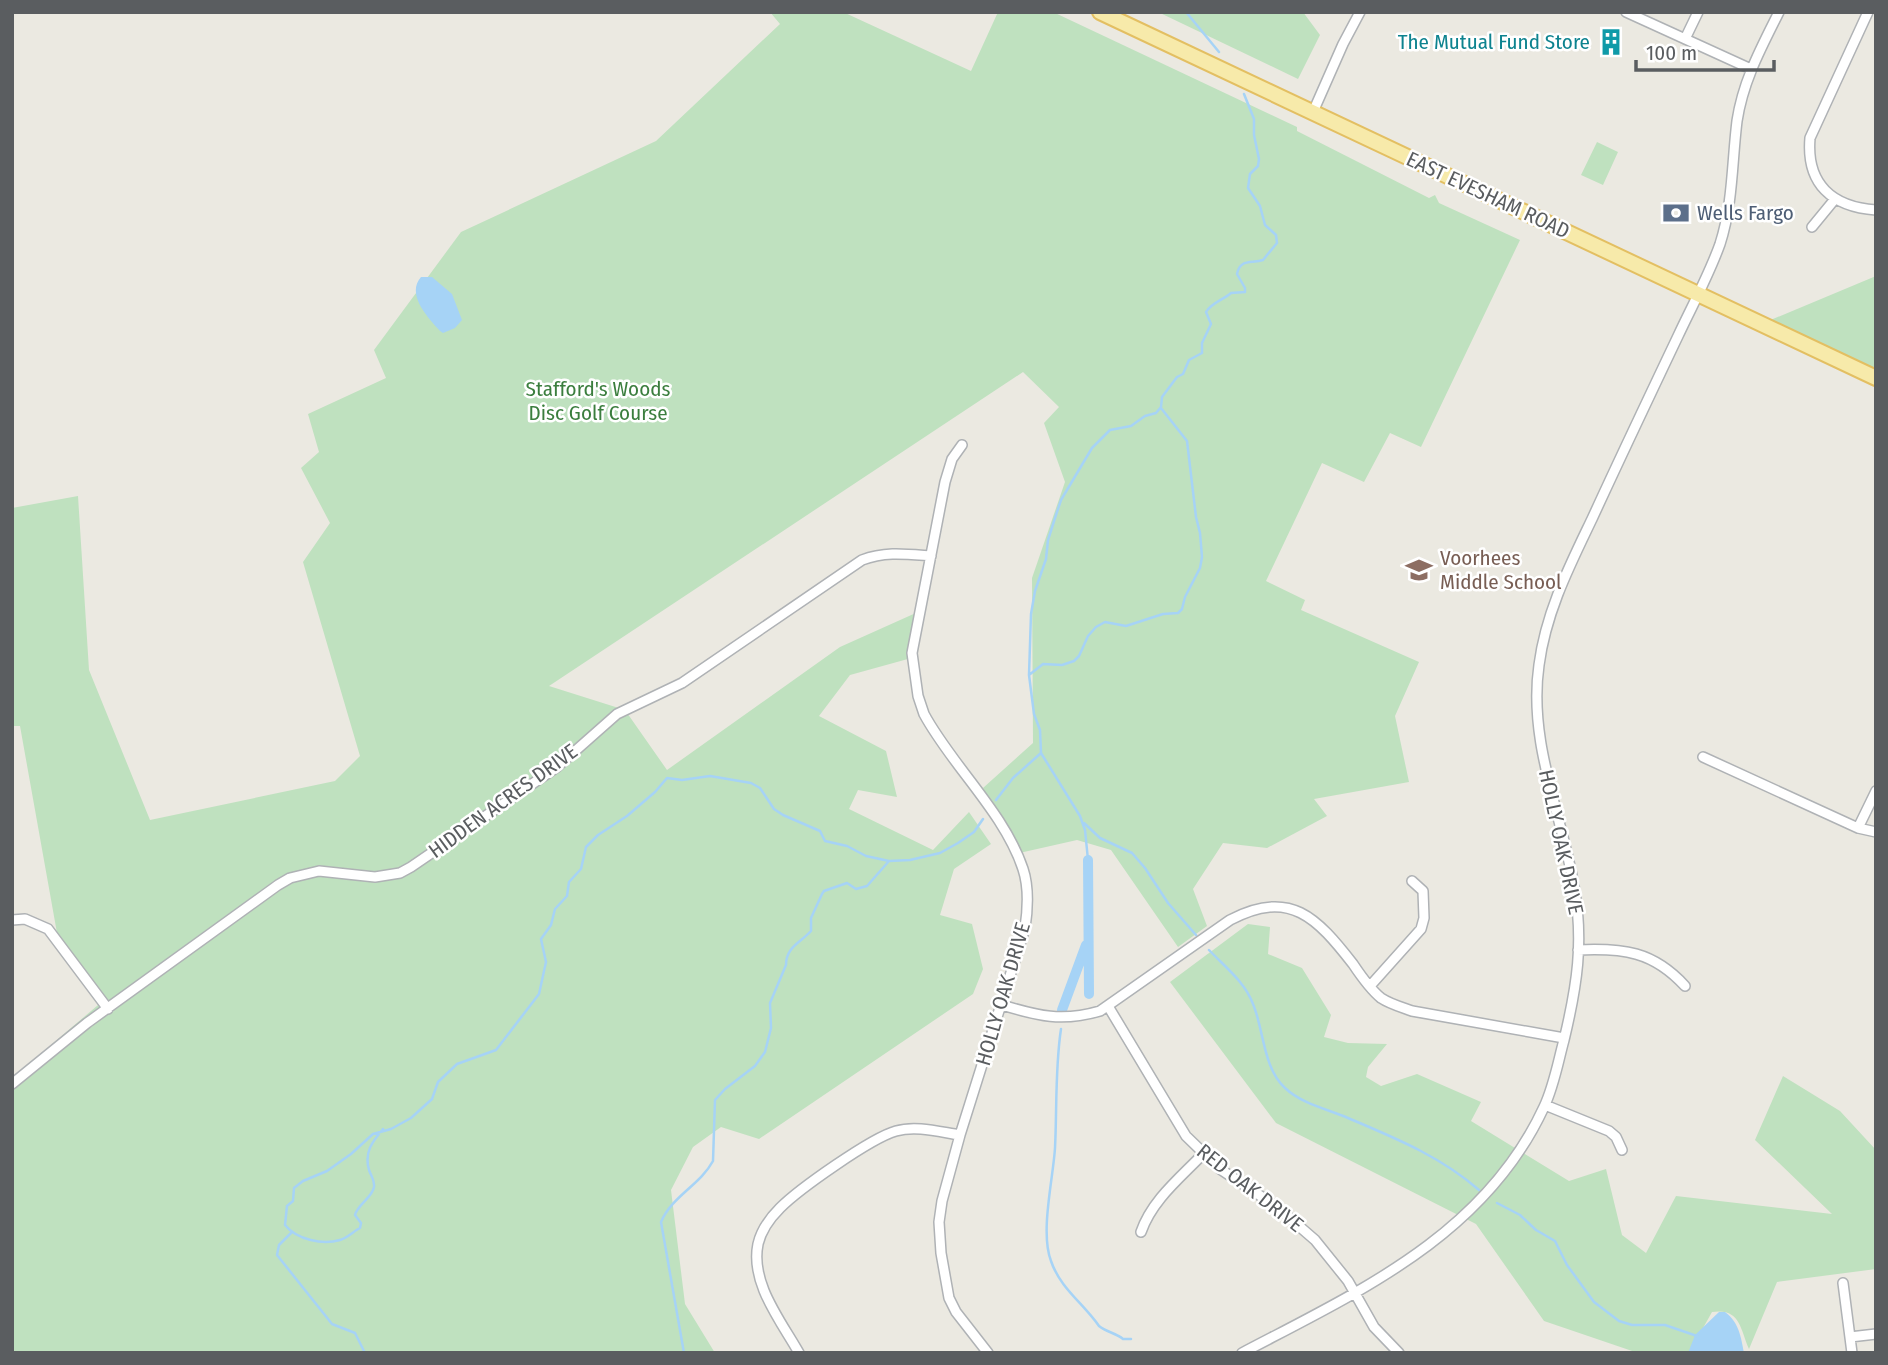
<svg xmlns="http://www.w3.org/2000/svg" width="1888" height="1365" viewBox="0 0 1888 1365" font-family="'Fira Sans Condensed',sans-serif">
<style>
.green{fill:#bfe1bf}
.water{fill:#a6d3f6}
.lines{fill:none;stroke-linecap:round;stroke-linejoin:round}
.stream{stroke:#a6d3f6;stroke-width:2.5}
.canal{stroke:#a6d3f6;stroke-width:10}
.minor-casing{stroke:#afb2b5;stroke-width:12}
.primary-casing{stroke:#e3bf62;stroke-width:18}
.minor{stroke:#fff;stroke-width:9}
.primary{stroke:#f7eaaa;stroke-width:14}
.labels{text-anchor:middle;stroke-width:5;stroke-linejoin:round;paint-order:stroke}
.culture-label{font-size:21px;fill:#0d838f;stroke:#fff;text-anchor:end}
.street-label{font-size:21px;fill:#5a5d60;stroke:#fff}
.service-label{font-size:21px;fill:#4e5e75;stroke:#fff;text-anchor:start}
.park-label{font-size:21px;fill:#3b7e3e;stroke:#fff}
.education-label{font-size:21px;fill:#785e54;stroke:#fff;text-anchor:start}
</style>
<rect width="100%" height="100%" fill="#ebe9e1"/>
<path class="green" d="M770,12H843L971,71L998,12H1053L1297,127V131L1429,198L1435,195L1439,203L1520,240L1421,447L1390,433L1364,482L1322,463L1266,581L1305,600L1301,610L1419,662L1395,716L1409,782L1314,799L1327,816L1267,848L1223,843L1193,889L1207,926L1178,947L1111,850L1077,840L1015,854L983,788L1033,743L1032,578L1065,482L1044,423L1059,407L1023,372L549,686L625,710L667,770L840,647L918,612L915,657L850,675L819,716L886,751L897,797L858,790L849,809L933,850L969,812L991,844L954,869L940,915L972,924L983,969L973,994L759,1139L721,1127L693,1147L671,1190L685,1304L715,1353H12V1078L104,1000L57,933L20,726H12V508L78,496L89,670L150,820L335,781L360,756L303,562L330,523L301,468L319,452L308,414L386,378L374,350L461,232L656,141L780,24Z
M1158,12H1303L1320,35L1298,79Z
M1597,142L1618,152L1603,185L1581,175Z
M1876,276V378L1761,324Z
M1248,924L1270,927L1268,954L1302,968L1331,1015L1324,1037L1348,1043L1387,1044L1368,1067L1366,1077L1381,1086L1417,1074L1481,1102L1471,1121L1569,1181L1606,1169L1622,1235L1646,1253L1676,1196L1832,1214L1755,1140L1783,1076L1840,1111L1876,1150V1269L1777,1282L1749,1349C1740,1328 1740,1308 1712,1312L1689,1353H1638L1544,1321L1476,1224L1276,1123L1170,982Z"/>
<path class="water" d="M421,277H432L452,294L462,320L455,328L443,333L440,331C427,317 406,294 421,277Z
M1719,1312H1725C1739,1322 1741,1337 1744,1353H1688L1695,1335Z"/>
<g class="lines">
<path class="stream" d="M1186,12L1219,52
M1029,675L1043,664L1062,665L1074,661L1079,656L1088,636L1096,627L1105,622L1126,626L1163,614L1178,613L1182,609L1185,597L1200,568L1202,557L1200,533L1196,517L1187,441L1161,408
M996,800L1013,778L1041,753
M1084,823L1100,838L1132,853L1145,868L1168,903L1196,935
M1088,860L1085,830L1080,816L1041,753L1040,730L1034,714L1029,675L1031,614L1035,591L1046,559L1048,540L1056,515L1061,500L1092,448L1110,430L1131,426L1145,416L1156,413L1161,407L1162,397L1177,377L1183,374L1189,360L1202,353V343L1211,324L1206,312C1211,303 1223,300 1231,293L1245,292V288L1237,274C1240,258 1252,264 1263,260L1277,243L1276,235L1265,225L1260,206L1248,188L1250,174L1258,166L1259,159L1254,135V119L1244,94
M1209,950C1225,967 1245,982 1253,1004C1264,1030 1263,1068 1285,1088C1302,1104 1327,1109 1348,1118C1395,1138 1440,1156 1479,1190
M1061,1029C1055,1068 1057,1109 1055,1148C1053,1180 1040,1232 1051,1261C1060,1288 1084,1304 1099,1326C1106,1332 1116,1333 1123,1339H1131
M383,1129C372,1142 364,1152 369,1170C371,1176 375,1180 374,1187C372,1198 358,1204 355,1215L361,1223L360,1228C354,1231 347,1238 340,1240C323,1245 297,1240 285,1225L287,1206L293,1201L294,1188L303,1181L327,1171L351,1154L373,1134L391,1129L411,1118L432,1099L438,1082L457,1064L496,1050L539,994L546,962L541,939L551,925L555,909L567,896L569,882L581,869L586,847L598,835L627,816L655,792L667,778L682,780L710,776L751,783L760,788L774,809L783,815L820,831L825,841L847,846L866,856L889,861L910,860L940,853L958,843L974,832L983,819
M1497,1203L1520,1215L1536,1230L1555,1241L1567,1265L1594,1302L1619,1321L1632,1325H1665L1697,1336
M292,1232L279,1245L277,1255L332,1324L355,1333L365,1353
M684,1353L661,1222C672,1196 700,1185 713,1161L715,1100L725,1089L755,1066L765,1052L771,1028L770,1003L786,965C786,947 800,943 811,931V918L822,894L824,891L847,883L856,889L867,886L889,861"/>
<path class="canal" d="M1088,860L1089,994
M1062,1010L1086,945"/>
<defs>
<path id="minor" d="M1626,12L1751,69
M1868,12L1810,138C1806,184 1832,207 1876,210
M1685,39L1698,12
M1313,112L1343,44L1360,12
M1812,227L1835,199
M962,445L952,459L945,482L912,653L918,696L924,714C952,766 1004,812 1023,869C1029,887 1028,908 1025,928L960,1135L942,1201L939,1222L941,1253L949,1298L956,1312L988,1353
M1703,757L1858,828L1876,832
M1858,828L1876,791
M12,920L25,919L48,929L108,1009
M1578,950C1623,948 1653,951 1685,986
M1370,986L1421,929L1424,918L1423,891L1412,881
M1002,1005C1038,1016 1062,1022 1100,1011L1230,920C1290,888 1317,918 1353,964C1361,976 1370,989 1381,998C1390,1004 1401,1007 1412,1011L1564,1038
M1108,1006L1186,1136L1220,1169L1277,1207L1315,1240L1348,1281L1374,1327L1399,1353
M12,1084L87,1023L278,885L290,878L319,871L375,877L400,873L411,867L557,767L617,714L682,683L862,560C885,551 906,554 931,556
M1545,1105L1609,1131L1616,1137L1622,1150
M1141,1232C1152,1200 1180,1178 1203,1154
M1843,1283L1852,1353
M1850,1337L1876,1334
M799,1353C781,1321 750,1283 758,1244C761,1231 770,1218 780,1208C799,1189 871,1138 896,1131C916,1125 940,1132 960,1135
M1242,1353C1360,1291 1485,1235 1544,1107C1554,1086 1558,1062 1564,1040C1577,986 1584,942 1574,886C1561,812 1528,741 1539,665C1546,612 1569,567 1592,519C1620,458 1649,397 1678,336C1692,306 1709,275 1720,244C1733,204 1732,161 1737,121C1743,81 1761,48 1779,12"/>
<path id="primary" d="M1100,12L1876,378"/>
</defs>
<use href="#minor" class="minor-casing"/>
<use href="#primary" class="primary-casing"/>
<use href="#minor" class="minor"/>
<use href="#primary" class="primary"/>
</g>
<defs>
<symbol id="building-bare" viewBox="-9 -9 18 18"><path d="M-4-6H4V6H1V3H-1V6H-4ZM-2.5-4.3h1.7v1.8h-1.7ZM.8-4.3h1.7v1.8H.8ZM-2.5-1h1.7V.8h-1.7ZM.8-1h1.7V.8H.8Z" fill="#0f9aa8" stroke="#fff" stroke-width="2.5" paint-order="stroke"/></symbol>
<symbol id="bank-bare" viewBox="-9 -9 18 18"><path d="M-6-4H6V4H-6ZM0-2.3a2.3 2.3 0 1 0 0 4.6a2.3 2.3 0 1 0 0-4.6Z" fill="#5c6f8a" stroke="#fff" stroke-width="2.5" paint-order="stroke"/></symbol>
<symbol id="school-bare" viewBox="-9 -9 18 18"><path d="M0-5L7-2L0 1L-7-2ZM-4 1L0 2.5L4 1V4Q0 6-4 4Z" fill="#8d6e63" stroke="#fff" stroke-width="2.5" paint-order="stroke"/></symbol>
</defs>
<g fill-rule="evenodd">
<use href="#building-bare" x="1592" y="23" width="38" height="38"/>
<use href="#bank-bare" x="1657" y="194" width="38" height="38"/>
<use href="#school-bare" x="1400" y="551" width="38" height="38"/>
</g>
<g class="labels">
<g class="culture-label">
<text x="1590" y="49">The Mutual Fund Store</text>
</g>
<g class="street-label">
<text transform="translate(1488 195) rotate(25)" y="7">EAST EVESHAM ROAD</text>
<text transform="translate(503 801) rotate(-36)" y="7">HIDDEN ACRES DRIVE</text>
<text transform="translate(1561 842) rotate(78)" y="7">HOLLY OAK DRIVE</text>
<text transform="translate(1003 994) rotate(-74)" y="7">HOLLY OAK DRIVE</text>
<text transform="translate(1250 1188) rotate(38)" y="7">RED OAK DRIVE</text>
</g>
<g class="service-label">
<text x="1697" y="220">Wells Fargo</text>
</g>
<g class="park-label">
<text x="598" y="396">Stafford's Woods<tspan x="598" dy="24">Disc Golf Course</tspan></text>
</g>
<g class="education-label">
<text x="1440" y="565">Voorhees<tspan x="1440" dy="24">Middle School</tspan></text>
</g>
</g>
<rect width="1888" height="1365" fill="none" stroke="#5a5d60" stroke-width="28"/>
<path d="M1636 60v10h138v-10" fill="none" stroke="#5a5d60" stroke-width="3.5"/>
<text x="1646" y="60" font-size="21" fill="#5a5d60" stroke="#ffffff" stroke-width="5" paint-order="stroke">100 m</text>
</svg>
